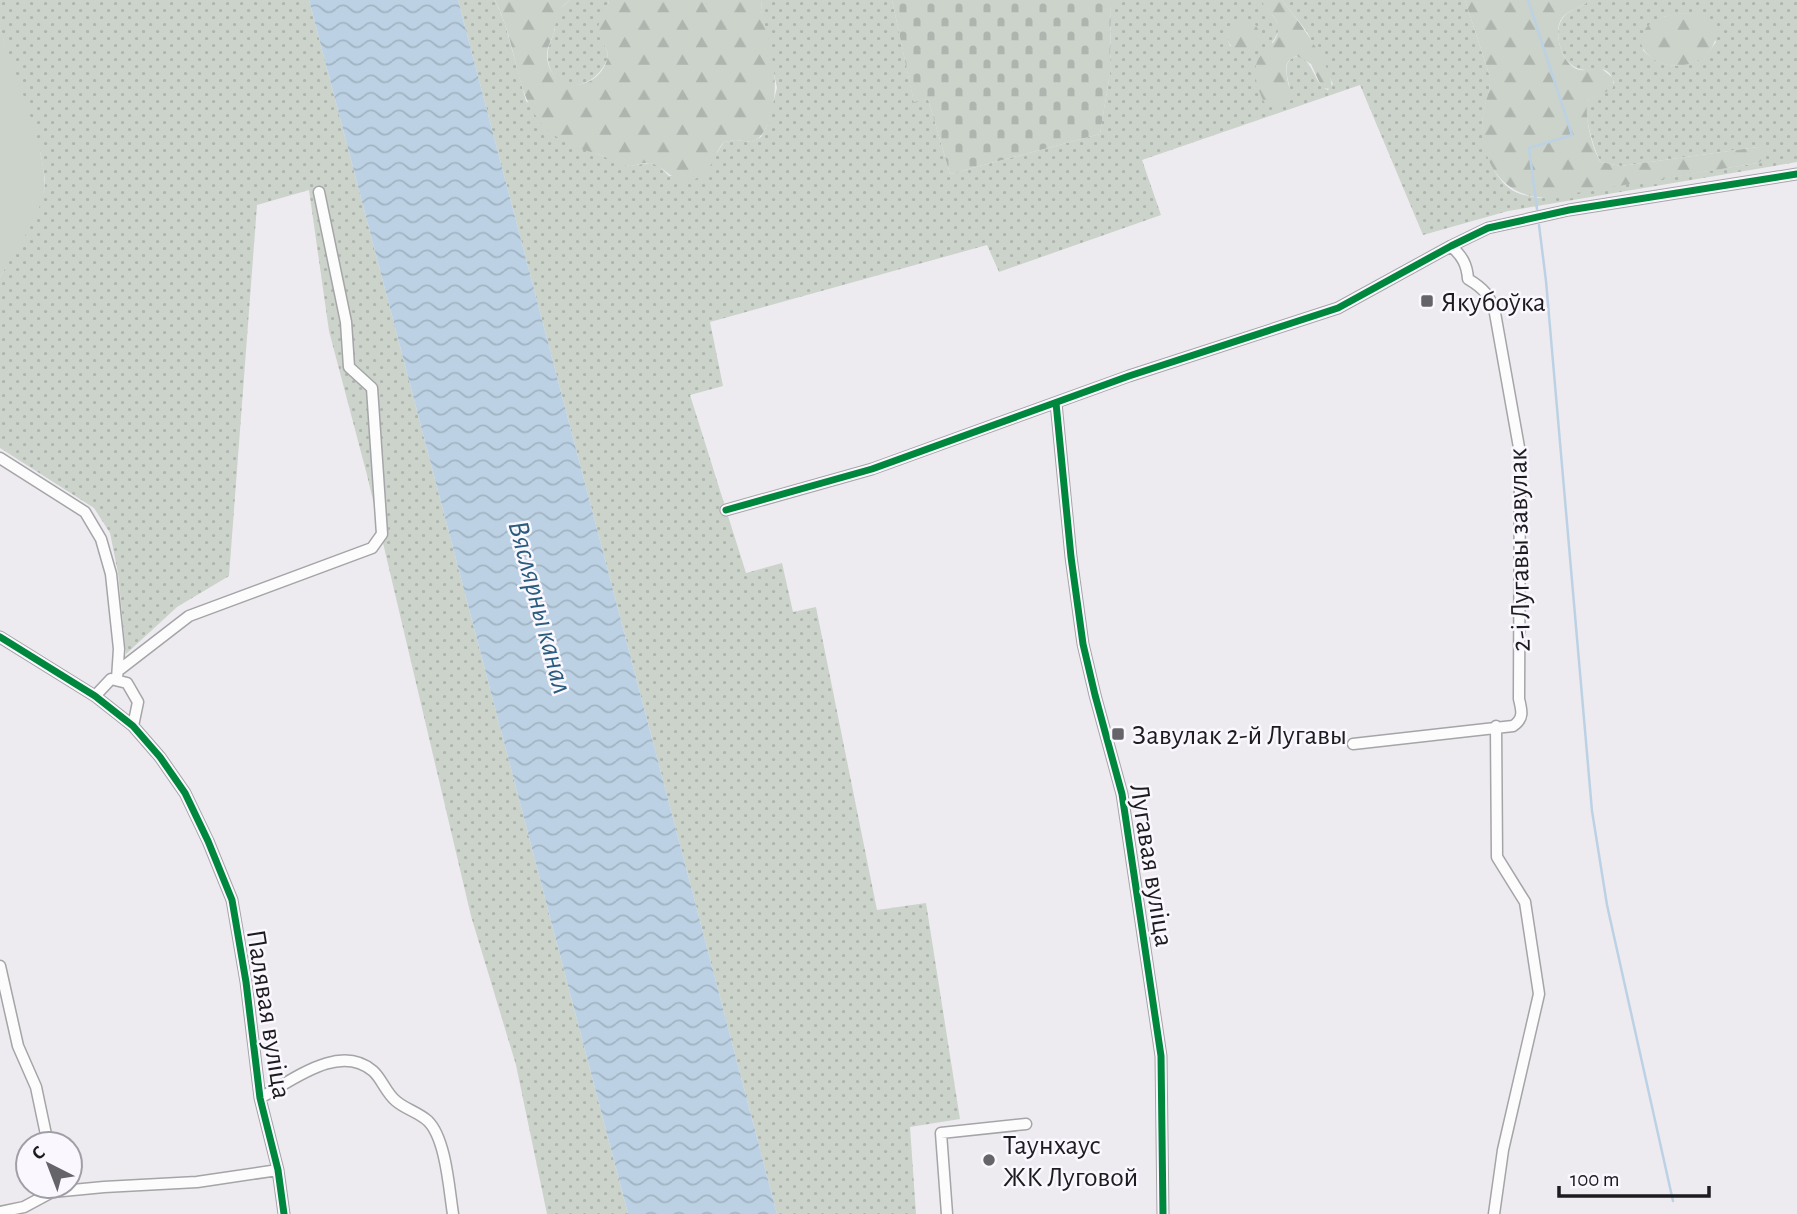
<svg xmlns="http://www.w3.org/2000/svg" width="1797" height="1214" viewBox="0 0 1797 1214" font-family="'Alegreya Sans',sans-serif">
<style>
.grass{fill:url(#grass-dots);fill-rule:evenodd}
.forest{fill:url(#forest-firs)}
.cemetery{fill:url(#cemetery-stones)}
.green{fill:#cbd3cb}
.water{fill:url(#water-waves)}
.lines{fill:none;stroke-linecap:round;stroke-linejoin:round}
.stream{stroke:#bcd2e4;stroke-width:2.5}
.street-casing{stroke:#a5a4a7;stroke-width:13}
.street{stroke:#fcfcfd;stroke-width:10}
.cycleway-casing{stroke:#faf7ff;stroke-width:11}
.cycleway{stroke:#00873e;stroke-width:7}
.poi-dot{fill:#656468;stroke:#faf7ff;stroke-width:2.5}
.labels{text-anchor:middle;stroke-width:5;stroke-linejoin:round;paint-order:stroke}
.poi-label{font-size:28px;fill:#1c1b1e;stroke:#faf7ff;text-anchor:start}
.street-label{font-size:28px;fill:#1c1b1e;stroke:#faf7ff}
.water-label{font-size:30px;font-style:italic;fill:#295c7e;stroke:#faf7ff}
</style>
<defs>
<pattern id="grass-dots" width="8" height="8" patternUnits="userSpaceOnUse" patternTransform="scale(1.75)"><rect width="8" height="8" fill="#cbd3cb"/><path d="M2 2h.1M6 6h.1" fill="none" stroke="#aeb5ae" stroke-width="1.8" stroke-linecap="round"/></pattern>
<pattern id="forest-firs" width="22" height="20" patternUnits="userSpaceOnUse" patternTransform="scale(1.75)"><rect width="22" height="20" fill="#cbd3cb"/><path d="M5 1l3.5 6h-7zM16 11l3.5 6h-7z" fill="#aeb5ae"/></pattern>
<pattern id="cemetery-stones" width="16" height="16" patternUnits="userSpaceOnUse" patternTransform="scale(1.75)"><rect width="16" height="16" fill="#cbd3cb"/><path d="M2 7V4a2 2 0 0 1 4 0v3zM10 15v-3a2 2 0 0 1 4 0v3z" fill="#aeb5ae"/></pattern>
<pattern id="water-waves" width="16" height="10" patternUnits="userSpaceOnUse" patternTransform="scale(1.75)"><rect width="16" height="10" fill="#bcd2e4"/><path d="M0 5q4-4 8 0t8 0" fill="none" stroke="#a1b4c3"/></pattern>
</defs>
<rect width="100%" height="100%" fill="#edebf0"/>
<path class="grass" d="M0,0H309L628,1214H547L516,1065L471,916L367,475L329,331L309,190L257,205L229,576L177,607L126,654L118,573L110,533L94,508L0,448V277L36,213L44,191L45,180L41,155L0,29Z
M458,0H495L505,24L526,101L598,154L628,166L650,163L658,165L669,176L704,173L724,142L735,140L752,142L761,137L767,125L777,88L761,10L762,0H892L914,102L928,99L950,174L1100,134L1110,73L1111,0H1262C1268,16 1289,22 1272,42L1290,89C1287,75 1281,60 1298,56C1315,62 1313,84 1328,90L1333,84L1307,32L1282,0H1465L1490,77C1491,90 1485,102 1483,115C1480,138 1489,172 1508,187C1517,195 1528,196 1539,198L1758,163V147L1621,166L1601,162C1595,154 1583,112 1587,103C1592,93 1606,88 1614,83C1607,59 1591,75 1577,68C1561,62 1553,33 1562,19C1568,9 1582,8 1590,0H1797V162L1508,211L1423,235L1360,85L1142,160L1161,215L999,272L987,245L710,322L723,386L690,395L746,573L782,563L793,612L816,607L877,910L926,903L960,1119L910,1127L916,1214H777ZM1684,13L1703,18L1716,42C1700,69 1664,74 1643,50L1647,27L1663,17ZM1256,25L1259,37L1252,46H1230L1227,37Z
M570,0H609C607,15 598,20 601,36C603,46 611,51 606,62C593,90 554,97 548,60C546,47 553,40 555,28C555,24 555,21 555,17L558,11Z"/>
<path class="forest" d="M495,0H570C555,12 558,15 554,32C552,41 546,47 547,58C552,95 597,92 607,60C611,47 598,42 598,30C598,19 608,11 609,0H762L761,10C770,48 783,84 768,122C765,131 761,138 752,142L735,140L724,142C716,150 715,162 707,170C678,200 667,161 646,163C640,163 635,166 630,166C617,166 607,156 595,153C507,131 527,63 495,0Z
M1262,0H1282C1294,15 1337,71 1331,89L1322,88L1311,64L1297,56C1271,64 1303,91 1279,106H1268L1264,102C1238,48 1279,54 1278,28C1278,14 1264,12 1262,0Z
M1465,0H1590C1582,8 1569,9 1562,18C1552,31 1562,67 1580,70C1587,71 1594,67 1602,69L1613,78V88C1606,95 1596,91 1589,100C1582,109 1593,153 1601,162L1621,166L1758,147L1766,151V158L1758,163L1551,197C1503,201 1477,159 1483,114C1485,101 1491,90 1490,77Z
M1684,13C1699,15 1713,19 1716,35C1712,71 1654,77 1641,44C1641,21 1664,15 1684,13Z
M1227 35a16 16 0 1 1 32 0a16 16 0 1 1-32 0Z"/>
<path class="cemetery" d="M892,0H1111L1110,73L1100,134L950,174L928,99L914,103Z"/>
<path class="green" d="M0,29C12,65 50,158 44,190C40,218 14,252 0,277Z"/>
<path class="water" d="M309,0H458L777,1214H628Z"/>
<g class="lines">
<path class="stream" d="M1528,0L1572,135L1529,148L1537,209
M1539,225L1546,281L1592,811L1607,905L1673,1201"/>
<defs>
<path id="street" d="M1056,403L1071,557L1083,644L1095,695L1122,794L1161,1056L1163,1214
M0,458L85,512L101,539L111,574L119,649L117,679
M726,510L872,469L1129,376L1338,308L1451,246L1488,228L1569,210L1797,174
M0,637L95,696L133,726L160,757L185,793L208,841L232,900L246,982L260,1098L278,1170L284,1214
M119,670L189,616L372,548L382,534L372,388L349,367L346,322L319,192
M95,696L111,679L127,683L138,702L133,726
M1353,744L1513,726C1524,719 1522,711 1519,699L1520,453L1495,313C1490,295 1483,288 1468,279C1467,264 1462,256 1451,246
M0,966L18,1046L36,1087L48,1144
M260,1098C292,1081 339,1042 373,1071C382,1079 386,1093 396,1101C405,1109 418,1112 428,1121C446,1139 449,1189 453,1214
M0,1212L24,1207L52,1192L104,1187L197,1182L278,1170
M947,1214L941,1133L1026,1124
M1494,1214L1503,1150L1539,994L1525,902L1497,857L1496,726"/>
</defs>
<use href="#street" class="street-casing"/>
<use href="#street" class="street"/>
<defs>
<path id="cycleway" d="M1056,403L1071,557L1083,644L1095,695L1122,794L1161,1056L1163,1214
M726,510L872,469L1129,376L1338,308L1451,246L1488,228L1569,210L1797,174
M0,637L95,696L133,726L160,757L185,793L208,841L232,900L246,982L260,1098L278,1170L284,1214"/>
</defs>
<use href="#cycleway" class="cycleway-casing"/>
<use href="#cycleway" class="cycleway"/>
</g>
<g class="poi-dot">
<rect x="1420" y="294" width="14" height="14" rx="3.5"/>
<rect x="1111" y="727" width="14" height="14" rx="3.5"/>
<circle cx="989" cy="1160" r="7"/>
</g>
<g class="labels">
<g class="poi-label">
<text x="1441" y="311">Якубоўка</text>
<text x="1132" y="744">Завулак 2-й Лугавы</text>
<text x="1003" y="1154">Таунхаус<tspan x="1003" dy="32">ЖК Луговой</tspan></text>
</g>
<g class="street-label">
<text transform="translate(1518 550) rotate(-91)" y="10">2-і Лугавы завулак</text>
<text transform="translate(1153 865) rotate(81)" y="10">Лугавая вуліца</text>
<text transform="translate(270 1014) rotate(81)" y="10">Палявая вуліца</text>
</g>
<g class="water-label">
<text transform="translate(541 607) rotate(75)" y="10">Вяслярны канал</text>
</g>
</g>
<g transform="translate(49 1165) rotate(318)"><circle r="33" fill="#faf7ff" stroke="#a19fa5" stroke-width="2"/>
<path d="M0-5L12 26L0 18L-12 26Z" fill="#656468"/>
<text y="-10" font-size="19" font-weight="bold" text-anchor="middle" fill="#1c1b1e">С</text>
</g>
<path d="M1559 1186v10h150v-10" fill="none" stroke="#1c1b1e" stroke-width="3.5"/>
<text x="1570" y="1186" font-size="21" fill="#1c1b1e" stroke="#faf7ff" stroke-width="5" paint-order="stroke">100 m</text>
</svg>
